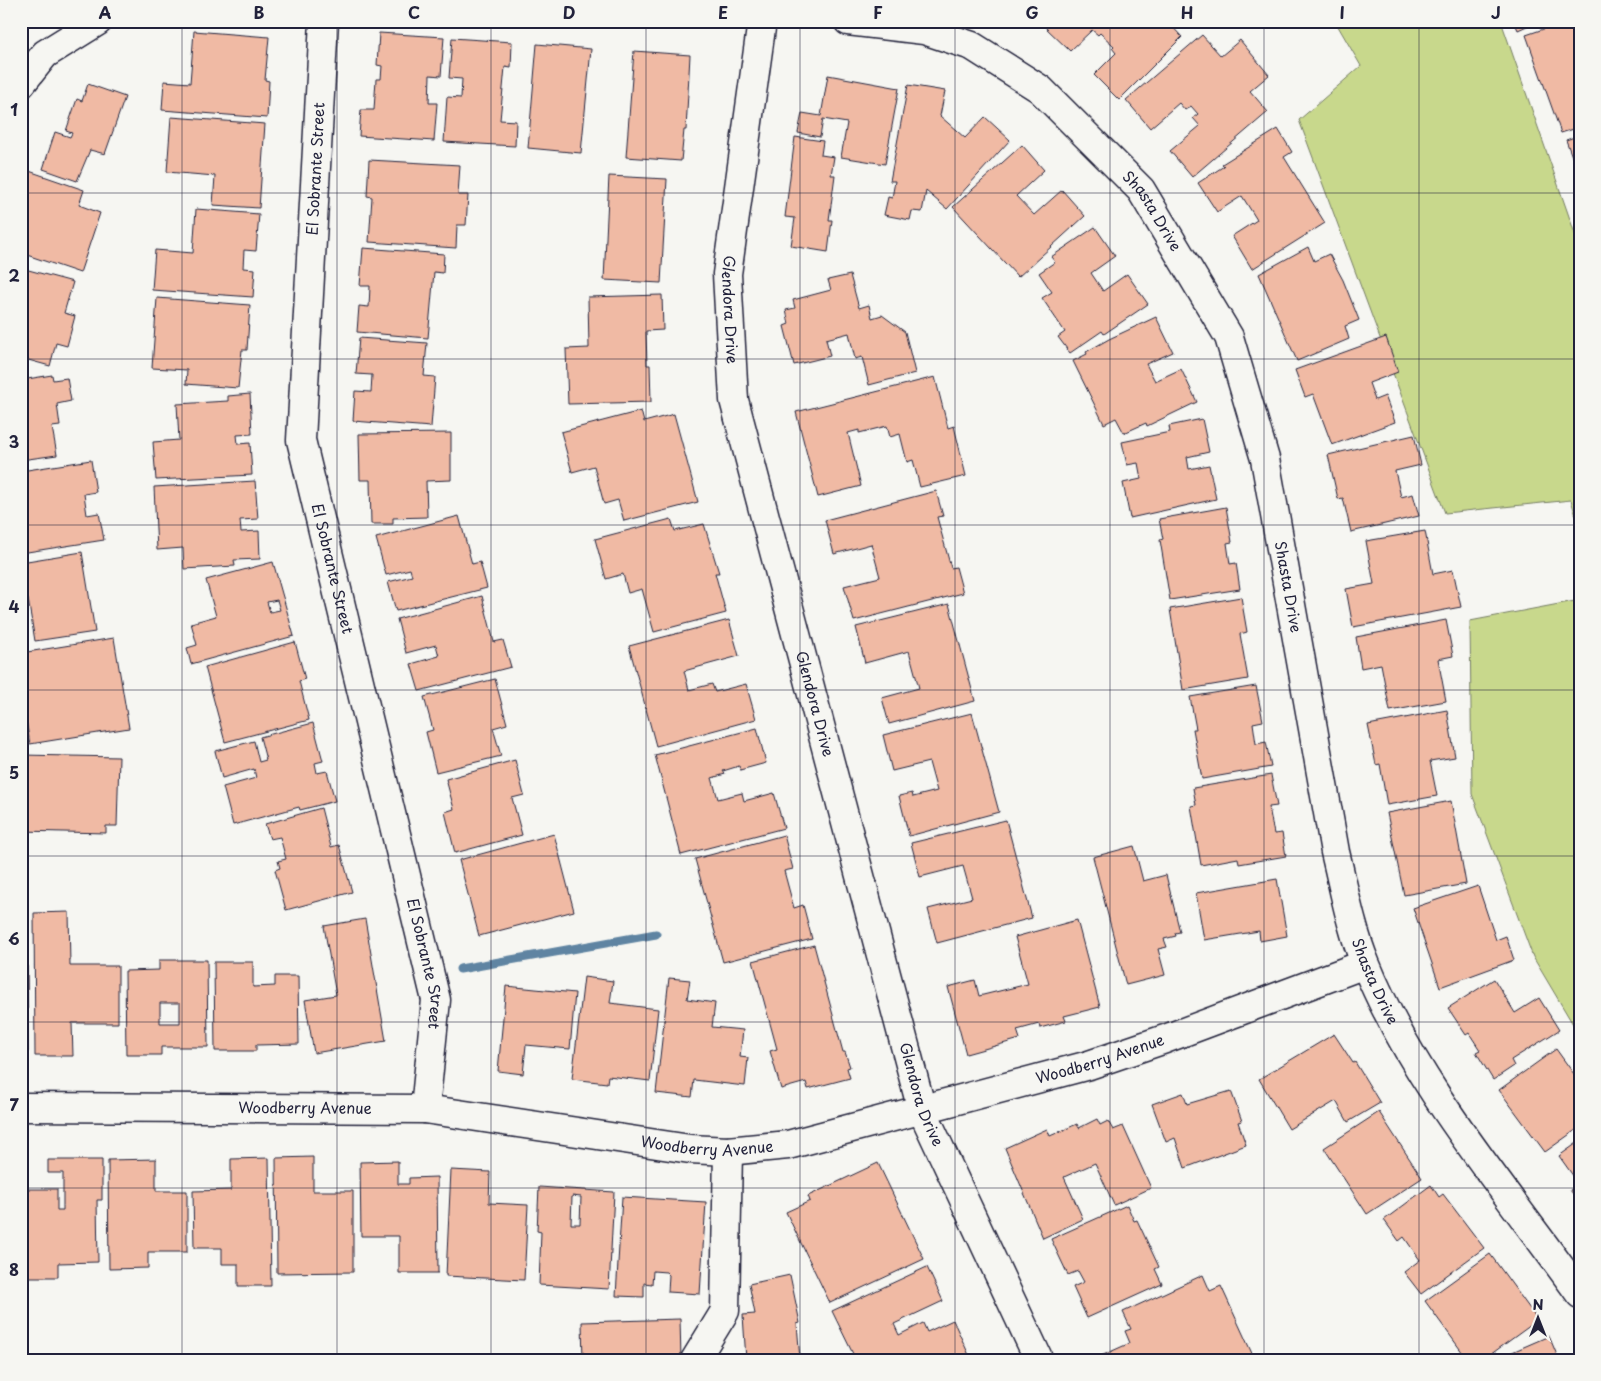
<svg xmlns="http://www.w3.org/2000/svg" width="1601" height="1381" viewBox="0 0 1601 1381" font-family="'Playpen Sans',sans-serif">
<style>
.green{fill:#c8d88c;stroke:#757d64}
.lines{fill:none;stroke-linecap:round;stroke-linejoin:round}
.stream{stroke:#5f84a2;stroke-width:9}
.building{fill:#f0baa4;stroke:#22223b;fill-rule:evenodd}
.minor-casing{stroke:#22223b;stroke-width:31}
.minor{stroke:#f6f6f2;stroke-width:28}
.grid{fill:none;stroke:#22223b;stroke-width:1;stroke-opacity:0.55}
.labels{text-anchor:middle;stroke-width:4;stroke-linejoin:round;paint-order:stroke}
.street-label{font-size:15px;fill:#22223b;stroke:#f6f6f2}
.neatline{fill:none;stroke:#22223b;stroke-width:2}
.grid-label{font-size:16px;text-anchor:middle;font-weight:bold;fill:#22223b}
</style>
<rect width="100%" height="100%" fill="#f6f6f2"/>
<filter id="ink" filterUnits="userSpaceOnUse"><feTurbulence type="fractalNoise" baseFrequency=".02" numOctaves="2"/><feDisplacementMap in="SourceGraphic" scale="10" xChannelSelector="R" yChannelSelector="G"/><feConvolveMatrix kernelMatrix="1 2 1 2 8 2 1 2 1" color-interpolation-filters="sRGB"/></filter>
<g filter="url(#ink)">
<path class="green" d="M1335,21H1501L1580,248V529L1571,500L1445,513L1299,120L1361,66Z
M1580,600V1036L1533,957L1472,794L1470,621Z"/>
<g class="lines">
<path class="stream" d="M460,969L656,934"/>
</g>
<path class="building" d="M1051,21H1167L1182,37L1119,100L1094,75L1116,53L1112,48L1114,46L1100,33L1098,35L1092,30L1070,51L1045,27Z
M1514,21H1538L1518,30Z
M1567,21H1580V127L1561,133L1526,35Z
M194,31L269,37L265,80L269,81L267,118L162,110L164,81L190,83Z
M379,33L444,37L441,76L430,75L429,103H437L434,141L359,136L361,110H374L376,79H381L382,66L377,65Z
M1202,35L1221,56L1240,40L1269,75L1250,91L1268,112L1192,177L1170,151L1200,126L1193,118L1198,114L1191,106L1185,110L1179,103L1150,128L1126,100Z
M452,38L512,42L511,68L505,67L500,120L516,121L515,146L444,142L447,97L461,98L462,79L449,78Z
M537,44L591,49L581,153L528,148Z
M634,51L690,55L686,130H684L681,161L626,157Z
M828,75L899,88L885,164L841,157L847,123L823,119L820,137L798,133L802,113L821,116Z
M88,84L125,97L105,154L90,150L77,181L43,169L55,132L70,137L72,133L66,131L77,99L82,101Z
M908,85L945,91L940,116L965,138L985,117L1010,140L947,209L926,191L922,212L912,211L910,220L884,215L888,197L892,198L895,181H890Z
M171,117L265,124L259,208L213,205L215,176L167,172Z
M1278,129L1292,152L1284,157L1325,223L1252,269L1232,236L1257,220L1242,196L1217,212L1198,183L1224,166L1222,164Z
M1580,135V179L1566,140Z
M795,137L823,141L821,155L834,157L831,175H835L829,220H832L828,252L791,246L795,218L785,217Z
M1022,145L1044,170L1016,196L1034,215L1062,190L1085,216L1018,277L953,207Z
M369,160L460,165L458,195H468L466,225H457L456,248L369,242L372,197L367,196Z
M29,171L84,190L79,205L100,213L80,273L21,253V215L24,208L21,207V195Z
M609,176L667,179L661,283L604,280Z
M196,209L259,214L256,251L244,250L243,268L255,269L253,297L152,290L155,250L193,253Z
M1095,227L1115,256L1091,273L1103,291L1127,274L1148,304L1104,334L1102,331L1070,353L1058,337L1065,332L1042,298L1052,292L1039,273L1055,262L1051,257Z
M1308,247L1314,261L1329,254L1343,280L1359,320L1345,326L1349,339L1297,361L1259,274Z
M363,248L444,254L443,273L434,272L428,338L357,332L359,306L369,307L370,286H360Z
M21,268L73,282L64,313L75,316L67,346L56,343L50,366L21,358V321L23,322L27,310L21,308Z
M850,275L859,308L869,305L872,318L882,315L905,332L915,373L869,385L862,357L855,359L849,333L826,339L830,356L794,365L784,326L789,324L786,310L795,308L793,300L831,290L828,280Z
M662,295L663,330L646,331L647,365H650L651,402L568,404L566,349L589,348L588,297Z
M157,298L250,305L247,350H242L238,388L186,384L187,370L152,368Z
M1156,317L1173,352L1146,364L1155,381L1181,369L1197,402L1147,426L1146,423L1124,433L1116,418L1104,424L1073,361L1087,354L1086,352L1109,339Z
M1386,337L1398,372L1369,383L1375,400L1385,396L1395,422L1332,445L1313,394L1305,397L1295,370Z
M359,338L427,343L424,376L435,377L431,427L353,421L355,391L371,392L372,375L356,374Z
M52,375L53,380L67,378L71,401L57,404L60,426L52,427L57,455L21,460V380Z
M935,377L948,428L954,426L966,476L920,487L913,460L907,462L900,434L890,437L887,426L859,433V430L848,433L861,486L818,497L796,412Z
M250,394L252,434L237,435L238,444L250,443L252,475L156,480L153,442L179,440L177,404L228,401V396Z
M641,411L644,422L674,414L698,502L624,521L618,500L604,504L594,466L572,472L561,432Z
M1202,419L1209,452L1187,457L1189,469L1209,465L1216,499L1130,518L1123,483L1141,479L1138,463L1127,465L1122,442L1170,432L1169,426Z
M451,433V480L426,481L427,517L393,518V524H371L370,480H360L359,434Z
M1414,435L1421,465L1395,471L1401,497L1413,494L1419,516L1351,532L1343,498L1338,499L1328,455Z
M91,460L96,492L84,494L87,515L99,513L104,540L21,553V514L25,513L21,471Z
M255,481L258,519L240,520L241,532L259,531L260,559L234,560L235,566L184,569L183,548L157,550L154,487Z
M936,491L943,516L937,517L951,568L956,567L963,593L854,621L844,586L880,577L871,544L834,554L825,520Z
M1226,507L1232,542L1227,543L1230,564L1236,563L1240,589L1170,600L1160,540L1163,539L1159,519Z
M459,516L472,564L480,562L487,588L396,611L388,582L412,576L410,569L386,575L376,538Z
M671,519L675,531L704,524L719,573H715L726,613L654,632L642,589L628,593L623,574L606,579L595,539Z
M1425,531L1433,574L1453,570L1461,607L1353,627L1346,589L1374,584L1366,541Z
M82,552L95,632L35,641L28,599L21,600V562Z
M273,562L294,636L191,664L187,648L197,645L191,623L216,616L206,580ZM277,600L280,610L270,612L267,602Z
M482,596L494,642L503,640L511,667L419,691L411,664L439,656L436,645L406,653L397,619Z
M1241,597L1247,632L1240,634L1248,679L1183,690L1170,609Z
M949,604L975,701L889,724L882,698L919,688L909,651L865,663L856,627Z
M729,620L739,656L684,671L689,690L712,684L715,692L746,684L756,719L656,746L629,646Z
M1446,620L1453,656L1438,659L1446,701L1390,711L1381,664L1361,668L1356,637Z
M114,638L129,728L30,744L21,689V653Z
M295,642L305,679L299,681L309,720L225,742L205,667Z
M495,679L507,724L493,728L501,756L436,772L426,732L433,730L424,697Z
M1256,686L1263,721L1253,723L1256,744L1266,742L1271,767L1202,779L1193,729H1196L1190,697Z
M1447,710L1455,757L1430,761L1437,796L1387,805L1380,764L1376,765L1368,725Z
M972,713L999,812L909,836L899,796L912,793L913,797L937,791L929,762L892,771L883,735Z
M313,723L323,761L315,763L317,773L327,771L335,801L300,810L299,807L233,825L223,787L256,778L254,769L222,778L215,751L254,741L259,762L266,760L260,737Z
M757,728L766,763L740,770L739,766L723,771L725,774L712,778L718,799L742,793L744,801L774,793L784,828L681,855L655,755Z
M22,755L119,757L117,826H106V833L21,831Z
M515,760L524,795L512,798L522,835L455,853L445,812L454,809L446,779Z
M1271,775L1277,806L1269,807L1274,834L1282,833L1286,856L1239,864L1238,858L1201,865L1191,806L1196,805L1193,788Z
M1451,801L1466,884L1404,895L1387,813Z
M321,808L331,847L339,845L352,892L286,910L275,870L280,868L278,861L286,859L280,837L270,839L265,824Z
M1006,820L1032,918L937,943L928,909L972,898L963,866L920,877L911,843Z
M554,834L574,911L479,936L459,860Z
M784,835L793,869L784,871L794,908L803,905L812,939L723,962L695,859Z
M1134,846L1143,881L1166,875L1180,932L1175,933L1176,936L1164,939L1167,947L1158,949L1165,975L1126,985L1093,857Z
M1277,879L1287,936L1260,941L1259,931L1204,940L1196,893Z
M1478,886L1496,940L1506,936L1514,960L1440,987L1413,908Z
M69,912L70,966H118V1023H72L73,1056H35L34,913Z
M365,919L386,1041L314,1053L305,1000L336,995L324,926Z
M1077,920L1100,1007L1064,1016L1066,1021L1040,1028L1039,1024L1017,1030L1020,1039L966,1054L948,987L975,980L979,996L1028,984L1015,937Z
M814,945L843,1052H845L850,1067L847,1068L850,1078L808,1089L806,1082L781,1089L770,1051L777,1049L753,961Z
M21,951H27L28,1052H21Z
M159,960H207L208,1047H161V1055H126L125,971L159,970ZM160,1003H180V1023H160Z
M214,962H253V987L275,986V976H298L299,1044L256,1045V1051H215Z
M584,977L613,981L610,1003L658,1009L650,1081L608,1076L607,1083L572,1079Z
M669,978L690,980L687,999L715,1003L712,1027L743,1030L740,1057L748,1058L745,1086L694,1080L692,1097L656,1093Z
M1494,979L1515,1013L1539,998L1559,1030L1511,1060L1514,1066L1493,1080L1476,1052L1480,1050L1469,1033L1466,1035L1448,1008Z
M506,986L575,993L570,1049L526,1045L523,1074L498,1071Z
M1334,1034L1353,1063L1355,1062L1380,1103L1348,1122L1336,1101L1289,1129L1259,1079Z
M1556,1049L1574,1074L1580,1071V1127L1545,1152L1499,1090Z
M1231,1091L1242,1121L1238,1122L1246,1145L1185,1168L1175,1138L1166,1142L1152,1104L1183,1093L1187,1104Z
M1379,1112L1422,1178L1367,1214L1324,1148Z
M1097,1119L1100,1125L1108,1121L1113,1130L1123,1126L1151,1188L1114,1205L1095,1163L1064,1177L1083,1219L1043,1238L1005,1148L1047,1129L1050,1136L1077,1124L1079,1128Z
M1580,1141V1203L1570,1190L1579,1184L1559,1156Z
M313,1157V1191H353V1272L277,1273L276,1158Z
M269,1158L271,1286H238V1264H222V1248H194L193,1191L231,1190V1159Z
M156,1159V1191H187V1252H148V1268L109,1269L108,1160Z
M48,1160H102V1200H97L98,1262L58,1263V1277H27L26,1189H57V1210H63V1173H48Z
M398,1161V1184H409V1178L437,1177L438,1273H399V1236H361L360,1162Z
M878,1163L924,1259L830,1303L786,1212L810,1201L808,1196Z
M451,1170L490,1172L489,1203L528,1205L524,1280L446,1276Z
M1431,1185L1439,1197L1443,1194L1484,1248L1421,1294L1404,1272L1420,1260L1404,1237L1399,1241L1384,1220Z
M539,1187L614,1192L609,1289L539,1285L541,1232L537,1231ZM572,1196L581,1197L580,1224H571Z
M622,1197L706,1202L700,1294L668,1292L669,1275L666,1272L653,1271L652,1284L644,1283V1297L616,1296Z
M1127,1205L1134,1221L1137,1220L1159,1267L1155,1269L1162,1284L1087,1318L1073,1287L1084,1282L1078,1271L1068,1275L1051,1239Z
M1490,1254L1538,1320L1483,1360H1468L1425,1301Z
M927,1267L943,1301L894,1324L899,1335L923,1323L927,1332L953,1320L969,1355L958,1360H856L832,1311Z
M790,1275L800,1323L797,1324L800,1360H746L743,1315L755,1314L749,1284Z
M1203,1275L1210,1291L1221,1286L1255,1360H1103L1101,1356L1130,1343L1125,1331L1131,1329L1123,1312Z
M680,1319L681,1360H583L582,1322Z
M1549,1336L1559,1360H1505L1503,1356Z"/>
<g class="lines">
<defs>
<g id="minor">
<path id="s1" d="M324,21L301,440L436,1000L425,1109"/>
<path id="s2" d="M762,21L727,274L734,400L922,1110L1039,1360"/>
<path id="s3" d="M848,21L924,30L972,46L1040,89L1141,190L1229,337L1265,459L1335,852C1344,889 1351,929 1366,965C1415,1085 1505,1189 1580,1294"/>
<path d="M21,84L45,54L98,21"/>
<path id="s4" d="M21,1107L425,1109L690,1149L728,1151L788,1145L1089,1065L1165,1039L1365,964"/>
<path d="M695,1360L725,1311L728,1151"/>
</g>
</defs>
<use href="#minor" class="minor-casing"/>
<use href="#minor" class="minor"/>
</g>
</g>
<path class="grid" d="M182,21V1360M337,21V1360M491,21V1360M646,21V1360M800,21V1360M955,21V1360M1110,21V1360M1264,21V1360M1419,21V1360M21,193H1580M21,359H1580M21,525H1580M21,690H1580M21,856H1580M21,1022H1580M21,1188H1580"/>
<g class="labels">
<g class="street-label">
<text transform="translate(316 169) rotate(-87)" y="5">El Sobrante Street</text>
<text dy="5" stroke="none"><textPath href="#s3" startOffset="374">Shasta Drive</textPath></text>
<text dy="5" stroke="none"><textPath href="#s2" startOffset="291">Glendora Drive</textPath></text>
<text dy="5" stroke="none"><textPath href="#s1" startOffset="552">El Sobrante Street</textPath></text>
<text dy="5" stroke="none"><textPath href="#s3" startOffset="779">Shasta Drive</textPath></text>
<text dy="5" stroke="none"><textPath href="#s2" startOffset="696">Glendora Drive</textPath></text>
<text dy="5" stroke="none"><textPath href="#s1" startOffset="958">El Sobrante Street</textPath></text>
<text dy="5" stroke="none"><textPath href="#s3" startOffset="1184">Shasta Drive</textPath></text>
<text dy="5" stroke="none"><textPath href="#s4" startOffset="1094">Woodberry Avenue</textPath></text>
<text dy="5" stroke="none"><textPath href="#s2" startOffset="1101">Glendora Drive</textPath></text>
<text dy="5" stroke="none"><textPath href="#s4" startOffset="284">Woodberry Avenue</textPath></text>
<text dy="5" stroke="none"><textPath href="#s4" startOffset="689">Woodberry Avenue</textPath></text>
</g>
</g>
<rect width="1601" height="1381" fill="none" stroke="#f6f6f2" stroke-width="55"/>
<g transform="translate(1538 1318)" stroke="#f6f6f2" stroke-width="4" paint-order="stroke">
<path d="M0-4L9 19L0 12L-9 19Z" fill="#22223b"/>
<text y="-8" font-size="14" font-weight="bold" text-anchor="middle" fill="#22223b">N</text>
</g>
<rect x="28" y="28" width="1546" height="1326" class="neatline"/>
<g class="grid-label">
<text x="105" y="19">A</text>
<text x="259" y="19">B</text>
<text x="414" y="19">C</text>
<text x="569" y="19">D</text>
<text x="723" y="19">E</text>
<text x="878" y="19">F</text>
<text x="1032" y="19">G</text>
<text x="1187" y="19">H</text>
<text x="1342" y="19">I</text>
<text x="1496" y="19">J</text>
<text x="14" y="116">1</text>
<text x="14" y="282">2</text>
<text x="14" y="448">3</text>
<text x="14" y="613">4</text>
<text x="14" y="779">5</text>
<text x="14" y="945">6</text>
<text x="14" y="1111">7</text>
<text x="14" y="1276">8</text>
</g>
</svg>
